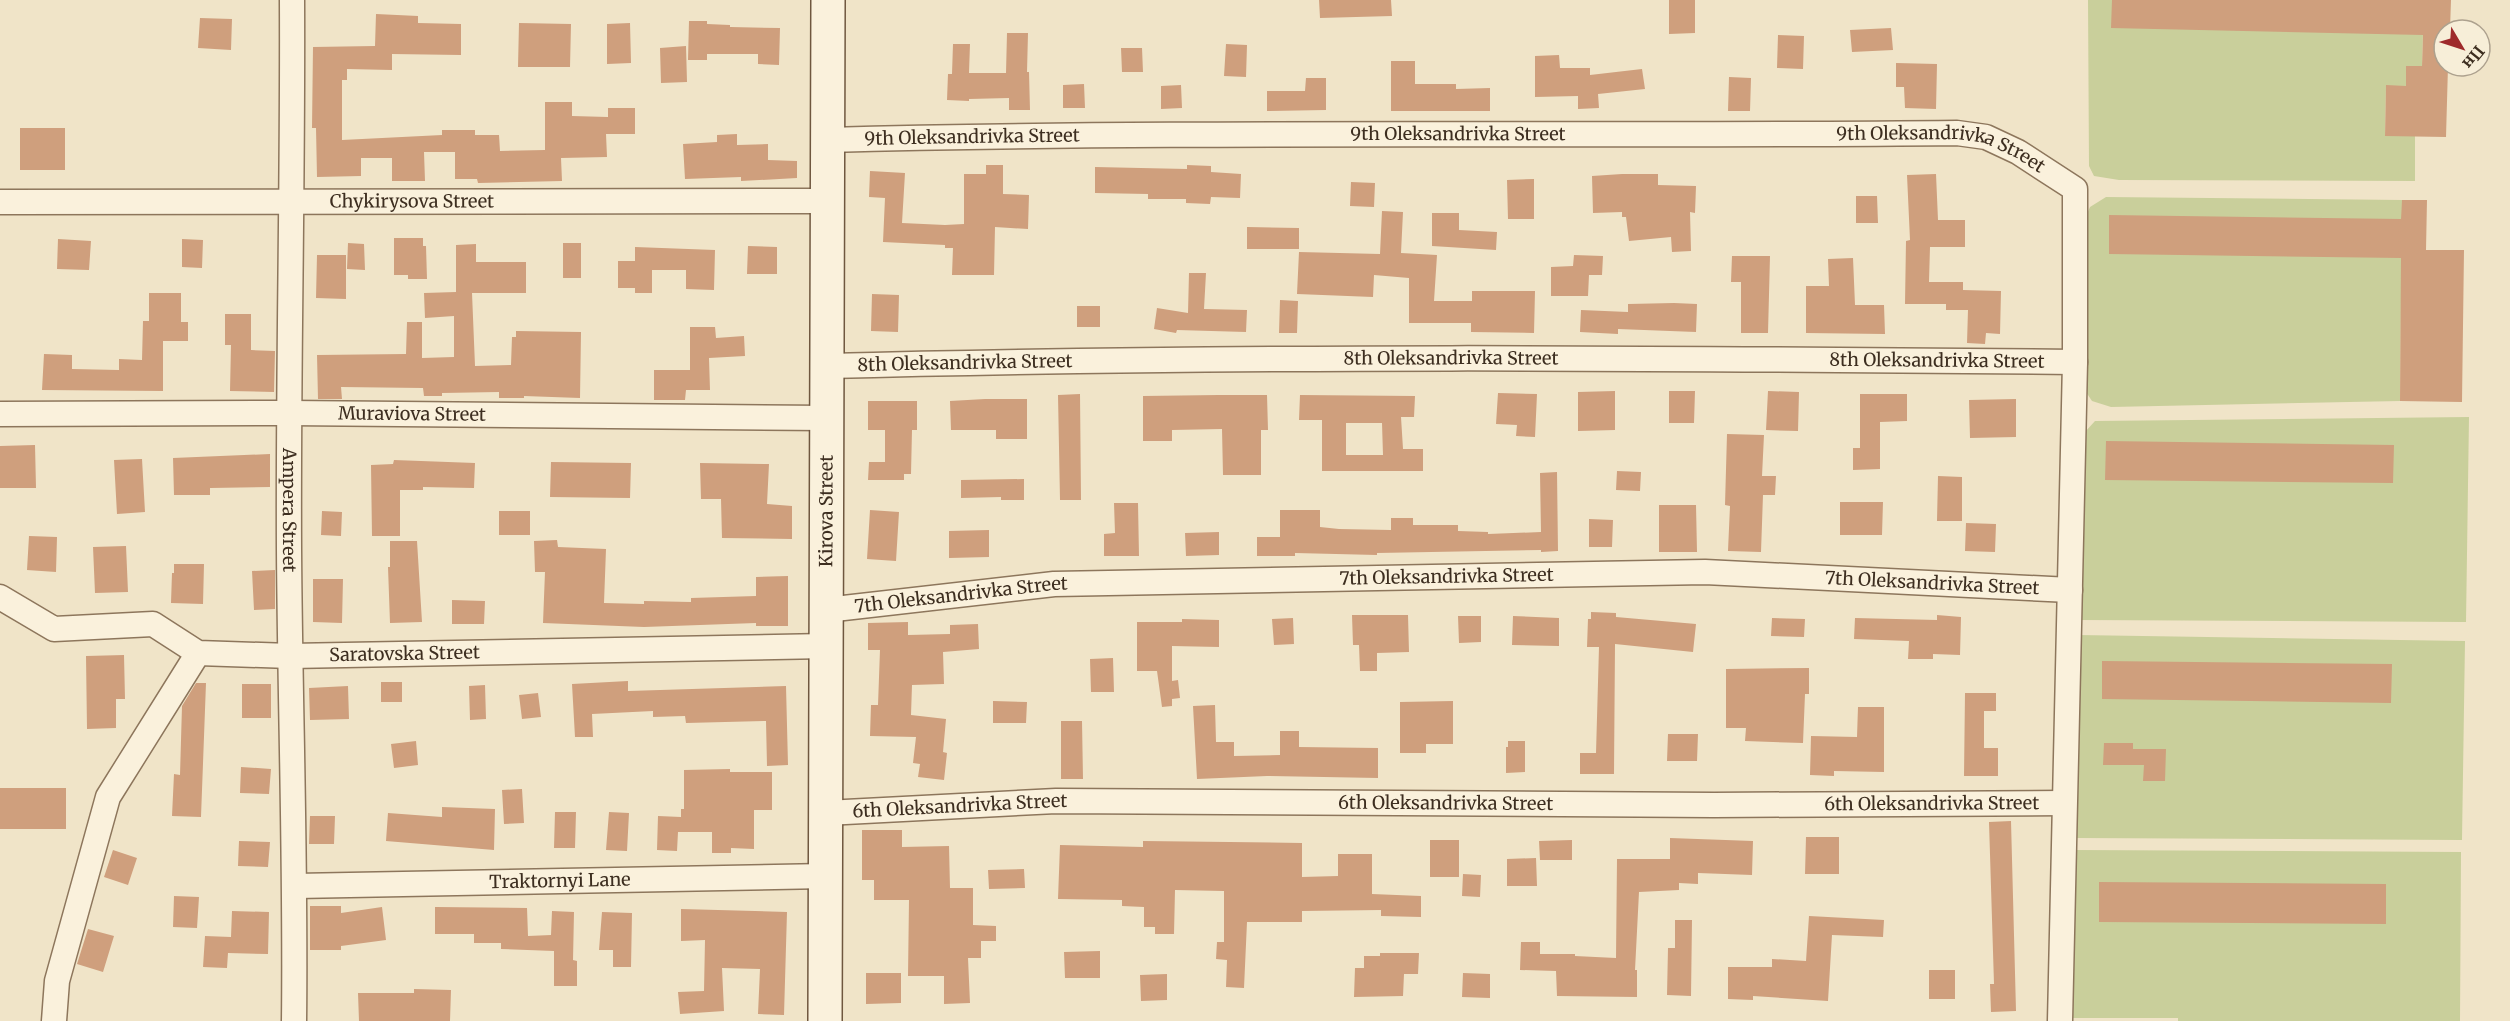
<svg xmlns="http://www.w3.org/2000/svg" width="2510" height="1021" viewBox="0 0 2510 1021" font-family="Merriweather,serif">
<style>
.green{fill:#c9cf9b}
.building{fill:#cf9f7d;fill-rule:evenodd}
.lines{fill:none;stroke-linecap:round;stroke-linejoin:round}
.street-casing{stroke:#8d765c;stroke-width:27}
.secondary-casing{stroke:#6f573f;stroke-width:36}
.street{stroke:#faf1dc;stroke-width:24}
.secondary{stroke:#faf1dc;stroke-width:33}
.labels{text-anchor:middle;stroke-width:4.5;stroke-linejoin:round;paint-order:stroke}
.street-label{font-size:18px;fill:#3d2e20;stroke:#f7eed8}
</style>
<rect width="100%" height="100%" fill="#f0e4c8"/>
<path class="green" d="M2088,0H2424L2422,66H2407L2406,86H2386L2385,135L2415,136V181L2119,180L2094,176L2089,166Z
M2106,197L2402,200L2400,401L2111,407L2092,401L2082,386L2084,221L2090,207Z
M2469,417L2466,622L2078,620L2085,432L2095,421Z
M2078,635L2465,641L2462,840L2074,838Z
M2074,850L2461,852L2460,1021H2178V1018H2073Z"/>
<path class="building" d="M1319,0H1391L1392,16L1320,18Z
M1669,0H1695V33L1669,34Z
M2112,0H2451L2450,30H2444V66H2448L2446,137L2385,136L2386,85L2406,86V66H2422L2423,35L2111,28Z
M376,14L418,16V23L461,24V55L392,54V70L347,69V80H342V140L442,135V130H475V135H499L500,151L545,150V102H572V116L608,117V108H635V134H606L607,157L561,158L562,181L478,183L477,179H455V152H424L425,181H392V158H361V176L317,177L316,128H312L313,47L375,46Z
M200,18L232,19L231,50L198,48Z
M689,21H707V24L730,25V27L780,28L779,65L758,64V54H707V60H688Z
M519,23L571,24L570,67H518Z
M630,23L631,63L607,64V24Z
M1891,28L1893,50L1852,52L1850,30Z
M1007,33H1028L1027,72H1029L1030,110H1009V98L969,99V101L947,100L948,74H952L953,44H970L969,73H1006Z
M1778,35L1804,36L1803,69L1777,68Z
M1226,44L1247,45L1246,77L1224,76Z
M686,46L687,82L661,83L660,48Z
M1121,48H1142L1143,72H1122Z
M1559,55L1560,68H1590V75L1642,69L1645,89L1598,94L1599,108L1578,109V96L1535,97V56Z
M1391,61H1415V84H1456V89L1490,88V111H1391Z
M1896,63L1937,64L1936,109L1905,108L1904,87H1896Z
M1729,77L1751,78L1750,111H1728Z
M1306,78H1326V110L1267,111V91H1305Z
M1084,84L1085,108H1063V85Z
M1181,85L1182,108L1161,109V86Z
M20,128H65V170H20Z
M737,134V145L768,144V160L797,161V178L741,181V177L685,179L683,144L717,142V135Z
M986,165H1003V194L1029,195L1028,229L995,227L994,275H952L953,248H945V245L883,242L885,198L869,197L870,171L905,173L902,223L945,225L964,224V174H986Z
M1187,165L1211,166V172L1241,174L1240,198L1211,197L1210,204L1186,203V199H1148V194L1095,193V167L1187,169Z
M1622,174H1658V185L1696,186L1695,213L1690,212L1691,251L1672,252L1671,237L1629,241L1626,217H1622V212L1593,213L1592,176Z
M1936,174L1938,220H1965V247H1930L1929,282H1963V290L2001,291L2000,334L1986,333L1985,344L1967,343L1968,310H1946V304H1905L1906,241L1910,240L1907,175Z
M1534,179V219H1508L1507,180Z
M1351,182L1375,183L1374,207L1350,206Z
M1856,196H1877L1878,223H1856Z
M2402,200H2427L2426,250H2464L2462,402L2400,401L2401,258L2109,254V215L2401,219Z
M1382,211L1403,212L1401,253L1437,255L1434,301H1472V291H1535L1534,333L1471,332V323H1409V278L1374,275L1373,297L1297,294L1299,252L1380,254Z
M1432,213H1459V230L1497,232L1496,250L1432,246Z
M1247,227L1299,228V249H1247Z
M394,238H423V246H426L427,279H408V275H394Z
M58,239L91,241L89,270L57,269Z
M182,239L203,240L202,268L182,267Z
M348,243L364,244L365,270L347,269Z
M563,243H581V278H563Z
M476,244V262H526V293H472L475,366L511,365L512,337H516V331L581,332L580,398L524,396V398H499V392L442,393V396H424L423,388L341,387L342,399H318L317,355L406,354L407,322H422V358L454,357V316L425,318L424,293L456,292V245Z
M748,246L777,247V274H747Z
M635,247L715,250L714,290L686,289V270H652V293H635V288H618V261H635Z
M317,255H346V299L316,298Z
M1574,255L1603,256L1602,275H1589L1588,296H1551V267L1573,266Z
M1732,256H1770L1768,333H1741V282H1731Z
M1853,258L1855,305H1884L1885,334L1806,333V286H1829L1828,259Z
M1189,273H1206L1204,309L1247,310L1246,332L1177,330L1176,333L1154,329L1157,308L1188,313Z
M149,293H181V322H188V341H163V391L42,390L44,354L72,355V369L119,370V359L142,360L143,321H149Z
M872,294L899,295L898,332L871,331Z
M1280,300L1298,301L1297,333H1279Z
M1674,303L1697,304L1696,332L1618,329V334L1580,332L1581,310L1628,312V304Z
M1077,306H1100V327H1077Z
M225,314H251V350L275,351L274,392L230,391L231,345H225Z
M690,327H715L716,338L744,336L745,356L709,358L710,390H686L685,400H654V370H690Z
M1615,391V430L1578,431V392Z
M1669,391H1695L1694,423H1669Z
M1768,391L1799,392L1798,431L1766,430Z
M1498,393L1537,394L1535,437L1516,436L1517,425L1496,424Z
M1080,394L1081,500H1060L1058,395Z
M1860,394H1907V421L1880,422V469L1853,470V448H1860Z
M1219,395H1267L1268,430H1261V475H1223L1222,429L1172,430V441H1143V396Z
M1300,395L1415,396L1414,417H1401L1403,449H1423V471H1322V420H1299ZM1346,423H1382L1383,455H1346Z
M985,399H1027V439H996V430H951L950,401Z
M2016,399V437L1970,438L1969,400Z
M868,401H917V430H912L911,474H904V480H868L869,462H885V430H868Z
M1727,434L1764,435L1762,476H1776L1775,495H1763L1761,552L1728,551L1730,506L1725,505Z
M2106,441L2394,445L2393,483L2105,480Z
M35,445L36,488H0V446Z
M270,454V487L210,488V495H174L173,458Z
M142,459L145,512L117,514L114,460Z
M394,460L475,463L474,488L423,487V490H400V536H372L371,465L393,464Z
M551,462L631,463L630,498L550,497Z
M700,463L769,464L767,504L792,506V539L722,538L721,499H701Z
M1617,471L1641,472L1640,491L1616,490Z
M1557,472L1558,551L1541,552V550L1377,553V555L1295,553V556H1257V537H1280V510H1320V527L1339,529L1391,530V518H1413V525H1458V531L1488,532V534L1541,532L1540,473Z
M1938,476L1962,477V521H1937Z
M1024,479V500H1001V497L961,498V480Z
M1840,502H1883L1882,535H1840Z
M1114,503H1138L1139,556H1104V534L1115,533Z
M1659,505H1696L1697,552H1659Z
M870,510L899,512L896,561L867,559Z
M322,511L342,512L341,536L321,535Z
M499,511H530V535H499Z
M1589,519L1613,520L1612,547H1589Z
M1966,523L1996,524L1995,552L1965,551Z
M989,530V557L949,558V531Z
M1219,532V555L1186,556L1185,533Z
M29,536L57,537L56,572L27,570Z
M557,540L558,547L606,549L604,603L644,604V601L691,602V598L756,596V577L788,576V626H756V623L644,627L543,623L545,572H535L534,541Z
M390,541H417L422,622L390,623L388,567H390Z
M126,546L128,592L95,593L93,547Z
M174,564H204L203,604L171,603L172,573H174Z
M275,570V609L254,610L252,571Z
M313,579H343L342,623L313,622Z
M452,600L485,601L484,624H452Z
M1591,612L1616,613V617L1696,624L1693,652L1615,644L1614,774H1580V753H1596L1599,647H1587L1588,619H1591Z
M1352,615H1408L1409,652L1377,653V671H1360L1359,645H1353Z
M1937,615L1961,617L1960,655L1933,654V659H1908L1909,641L1854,639L1855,618L1937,620Z
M1458,616H1481V642L1459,643Z
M1513,616L1559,618V646L1512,645Z
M1293,618L1294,644L1274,645L1272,619Z
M1772,618L1805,619L1804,637L1771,636Z
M1182,619L1219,620V647L1172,646V681L1178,680L1180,698L1172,699V706L1162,707L1157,671H1137V622H1182Z
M908,622V635L950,634V625L978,624L979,649L943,652L944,684L912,685L911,715L946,719L943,752L947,753L944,780L918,777L920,764L913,763L916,737L870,736L871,705H878L880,650H868V623Z
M124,655L125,699H116V728L87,729L86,656Z
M1113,658L1114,692H1091L1090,659Z
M2102,661L2392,664L2391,703L2102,699Z
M1809,668V694H1805L1803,743L1745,741L1746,728H1726V669Z
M628,681V691L786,686L788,765L767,766L766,721L686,723L685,716L653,717V711L592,714L593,737H575L572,684Z
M381,682H402V702H381Z
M196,683H206L201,817L172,816L174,774L180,775L182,706Z
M242,684H271V718H242Z
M485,685L486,719L470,720L469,686Z
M348,686L349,719L310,720L309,688Z
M538,693L541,717L522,719L519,695Z
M1965,693H1996V711H1984V748H1998V776H1964Z
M993,701L1027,702L1026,723H993Z
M1453,701V744H1426V753H1400V702Z
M1215,705L1216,742H1234V756L1280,755V731H1299V747L1378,748V778L1267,776L1197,779L1193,706Z
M1858,707H1884V772L1834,771V776L1810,775L1811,736L1857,737Z
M1061,721H1082L1083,779H1061Z
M1668,734H1698L1697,761H1667Z
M416,741L418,765L394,768L391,744Z
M1508,741H1525V772L1506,773V747H1508Z
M2104,743H2133V749H2166L2165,781H2143L2144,765H2103Z
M241,767L271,769L269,794L240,793Z
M730,769V772H772V810H754V849L731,848V853H712V832H678L677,851L657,850L658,816L681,817V809H684V770Z
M0,788H66V829H0Z
M522,789L524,823L504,824L502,790Z
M442,807L495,809L494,850L386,841L388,813L442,817Z
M555,812H576L575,848H554Z
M609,812L629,813L627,851L606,850Z
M310,816H335L334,844H309Z
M2011,821L2016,1011L1991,1012L1990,984H1994L1989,822Z
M862,830H902V847L949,846L950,888H973V925L996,926V941H981V958H968L970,1003L944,1004V976H908L909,900H874V880H862Z
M1806,837H1839V874H1805Z
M1670,838L1753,841L1752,875L1698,873V884L1679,883V890L1639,892L1635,970H1637V997L1557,996L1556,971L1520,970L1521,942H1540V954H1575V956L1616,958L1617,859H1670Z
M1430,840H1459V877H1430Z
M1572,840V860H1540L1539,841Z
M239,841L270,842L268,867L238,866Z
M1143,841L1302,843V877L1338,876V854H1372V894L1421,896V917L1381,916V910L1302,911V922H1247L1244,988L1226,987L1227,960L1216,959L1217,942H1224V891L1175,890L1174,934H1155V927H1144V907L1122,906V900L1058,899L1060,845L1143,847Z
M113,850L137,858L128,885L104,877Z
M1536,858L1537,886H1507V859Z
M1024,869L1025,888L989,889L988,870Z
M1463,874L1481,875L1480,897L1462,896Z
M2099,882L2386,884V924L2099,922Z
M174,896L199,897L197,928L173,927Z
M310,906H341V913L382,907L386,940L341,946V950H310Z
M435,907L527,908L528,936L551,935L552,911L574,912L573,960L577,961V986H554V951L501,949V943H474V934H435Z
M681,909L787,912L784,1015L758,1014L760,969L722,968L724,1011L680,1014L678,992L704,991L705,940L681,941Z
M232,911L269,912L268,954L228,953L227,968L203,967L205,936L231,937Z
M602,912L632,913L631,967H613V950H599Z
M1809,916L1884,920L1883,937L1832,935L1828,1001L1753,996V1000L1728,999V967H1772V959L1806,961Z
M1675,920H1692L1691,996L1667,995L1668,948H1675Z
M88,929L114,936L103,972L77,964Z
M1100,951V978H1065L1064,952Z
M1380,953H1419L1418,974H1404L1403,996L1354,997L1355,968H1364V956H1380Z
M1929,970H1955V999H1929Z
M866,973H901V1003L866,1004Z
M1463,973L1490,974V998L1462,997Z
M1167,974V1000L1141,1001L1140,975Z
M414,989L451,990L450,1021H359L358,993H414Z"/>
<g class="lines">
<defs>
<g id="street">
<path id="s1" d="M292,0C293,183 288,366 289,549C290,706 296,864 294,1021"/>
<path id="s2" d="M828,140C1204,130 1580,137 1957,133L1986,137L2018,152L2075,189V362L2060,1021"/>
<path id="s3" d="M0,202L826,201"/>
<path id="s4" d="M827,366C1243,355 1659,358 2075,362"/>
<path id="s5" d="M0,414L289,413L826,418"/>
<path id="s6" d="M0,597L54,629L153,624L198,653L290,656L826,646"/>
<path id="s7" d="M826,610L1054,584L1705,572L2070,590"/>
<path id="s8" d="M826,813L1056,801L1714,805L2064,803"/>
<path id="s9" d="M296,886L826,876"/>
<path d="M54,1021L57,981L108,797L198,653"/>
</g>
<g id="secondary">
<path id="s10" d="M825,1021L828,0"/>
</g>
</defs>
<use href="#street" class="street-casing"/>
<use href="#secondary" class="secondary-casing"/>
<use href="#street" class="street"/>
<use href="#secondary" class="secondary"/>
</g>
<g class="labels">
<g class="street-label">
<text dy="6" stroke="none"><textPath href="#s2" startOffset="630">9th Oleksandrivka Street</textPath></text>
<text dy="6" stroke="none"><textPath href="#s2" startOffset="144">9th Oleksandrivka Street</textPath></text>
<text dy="6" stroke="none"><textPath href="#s2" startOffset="1116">9th Oleksandrivka Street</textPath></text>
<text dy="6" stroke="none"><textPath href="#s3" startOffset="412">Chykirysova Street</textPath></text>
<text dy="6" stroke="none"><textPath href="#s4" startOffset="624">8th Oleksandrivka Street</textPath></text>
<text dy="6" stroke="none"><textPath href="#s4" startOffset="1110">8th Oleksandrivka Street</textPath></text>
<text dy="6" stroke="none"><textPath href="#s4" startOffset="138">8th Oleksandrivka Street</textPath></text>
<text dy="6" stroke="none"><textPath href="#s5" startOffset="412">Muraviova Street</textPath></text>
<text dy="6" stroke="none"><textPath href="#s10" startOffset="510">Kirova Street</textPath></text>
<text dy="6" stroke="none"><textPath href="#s1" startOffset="510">Ampera Street</textPath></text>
<text dy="6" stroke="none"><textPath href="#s7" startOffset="622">7th Oleksandrivka Street</textPath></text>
<text dy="6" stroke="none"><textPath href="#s7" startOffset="1108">7th Oleksandrivka Street</textPath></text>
<text dy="6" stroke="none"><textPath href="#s7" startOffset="136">7th Oleksandrivka Street</textPath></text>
<text dy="6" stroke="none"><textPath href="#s6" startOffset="422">Saratovska Street</textPath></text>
<text dy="6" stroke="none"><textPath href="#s8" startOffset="620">6th Oleksandrivka Street</textPath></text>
<text dy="6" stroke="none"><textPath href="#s8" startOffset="1106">6th Oleksandrivka Street</textPath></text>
<text dy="6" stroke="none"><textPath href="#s8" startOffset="134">6th Oleksandrivka Street</textPath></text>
<text dy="6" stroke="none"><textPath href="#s9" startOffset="264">Traktornyi Lane</textPath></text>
</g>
</g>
<g transform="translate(2462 48) rotate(129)"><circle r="28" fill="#f7eed8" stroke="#ada18e" stroke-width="1.5"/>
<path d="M0-4.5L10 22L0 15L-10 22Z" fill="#9e2a2b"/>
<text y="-9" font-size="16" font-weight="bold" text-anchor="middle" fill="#3d2e20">Пн</text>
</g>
</svg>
